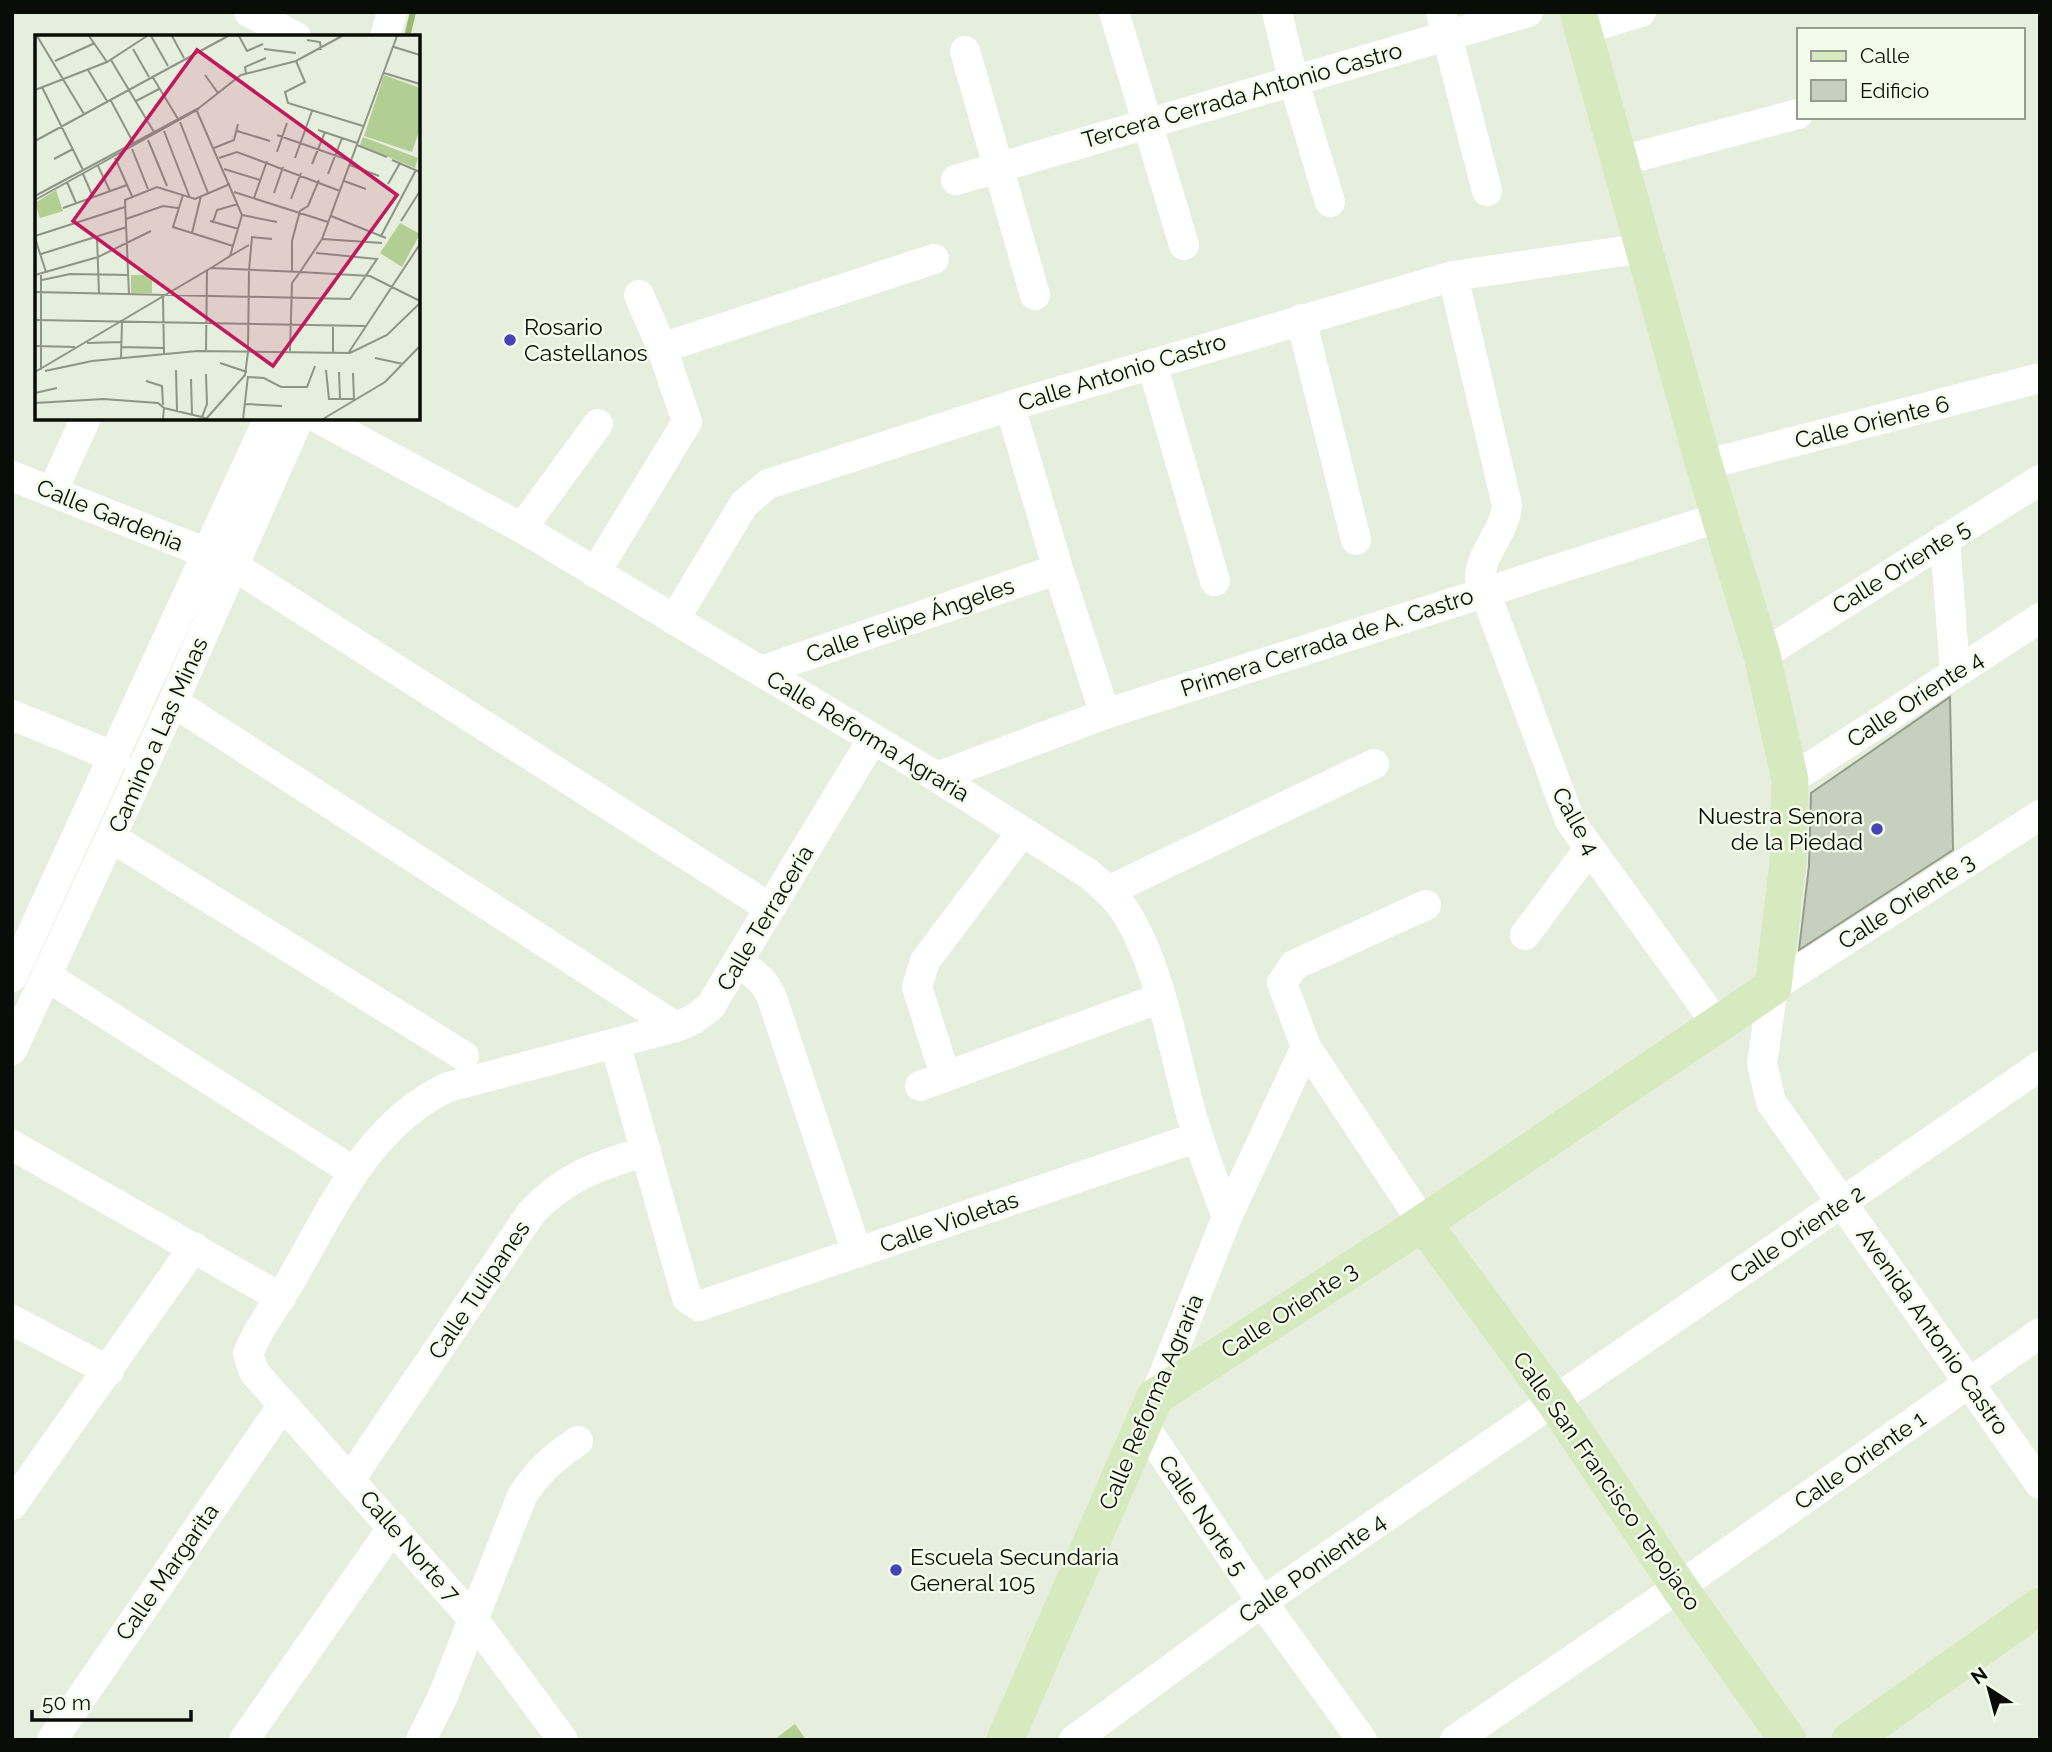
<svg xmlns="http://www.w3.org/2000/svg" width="2052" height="1752" viewBox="0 0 2052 1752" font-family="Raleway,sans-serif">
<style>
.green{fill:#b3ce93}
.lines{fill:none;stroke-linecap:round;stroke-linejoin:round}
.stream{stroke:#99b870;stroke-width:6}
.building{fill:#c7cfbe;stroke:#939b8b;stroke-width:2}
.minor{stroke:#fff;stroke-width:30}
.major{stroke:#d7eabf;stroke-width:37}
.poi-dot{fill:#4642b8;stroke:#f3fcea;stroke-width:2.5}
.labels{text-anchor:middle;stroke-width:5;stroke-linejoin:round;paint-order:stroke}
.street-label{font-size:23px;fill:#0a0c07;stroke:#f3fcea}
.poi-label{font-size:23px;fill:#0a0c07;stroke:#f3fcea;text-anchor:start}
.inset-road{fill:none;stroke:#8e9487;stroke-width:2}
.view{fill:#c2185b;fill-opacity:0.15;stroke:#c2185b;stroke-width:3.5}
.inset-edge{fill:none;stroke:#0a0c07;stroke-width:3.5}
</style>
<rect width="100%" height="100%" fill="#e6eedd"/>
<path class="green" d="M795,1724L806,1740H774Z"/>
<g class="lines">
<path class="stream" d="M407,37L413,12"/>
</g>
<path class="building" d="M1950,697L1953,850L1799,950L1809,866L1811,793Z"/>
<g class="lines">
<path class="minor" d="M249,12L296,37
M1114,12L1184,245
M1277,12L1293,79L1330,202
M1441,12L1487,191
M1583,29L1641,12
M385,37L392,12
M965,51L1035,295
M1621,161L1798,114
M956,180L1528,12
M1453,276L1507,505C1505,532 1481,552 1480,578L1570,821L1717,1024
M1301,319L1356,540
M662,348L934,259
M1152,364L1215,581
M1010,406L1058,569L1105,714
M318,418L522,528L937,777L1089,874C1101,885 1114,895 1123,908C1159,962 1172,1043 1189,1106C1199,1144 1213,1180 1227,1217L1155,1397
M1704,465L2040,378
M12,476L209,554
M52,492L86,418
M522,528L598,424
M1945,539L1955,672
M234,566L770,908
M595,573L687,422L662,348L639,295
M674,620L744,504L768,484L1010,406L1453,276L1645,248
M1762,655L2040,480
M761,671L1058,569
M173,702L676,1027
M12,715L115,757
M937,777L1105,714L1720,517
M1790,780L2040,618
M2040,815L1773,987L1762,1064L1771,1102L2040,1484
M112,838L464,1056
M1108,891L1374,764
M1525,935L1589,849
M740,962L763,982L771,995L857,1253
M12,977L269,418
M48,977L354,1172
M615,1043L687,1298L699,1306L1198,1137
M12,1050L173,702L299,418
M945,1075L917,987L925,961L1022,832
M920,1086L1160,998
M12,1145L281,1298
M1227,1217L1306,1047
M1423,1223L1306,1047L1282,983L1294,965L1426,905
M12,1320L109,1371
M1144,1426L1262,1602L1362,1740
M351,1478L531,1213C567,1175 598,1166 646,1151
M12,1505L194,1247
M52,1740L283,1405
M244,1740L393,1527
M421,1740L443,1696L522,1496C538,1471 554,1457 578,1441
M563,1740L473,1619L254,1372L248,1354C258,1328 277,1304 291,1280C334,1206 368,1125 448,1087L676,1027L694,1019L710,1007L872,740
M1074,1740L1262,1602L2040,1066
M1455,1740L1679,1587L2040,1333"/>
<path class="major" d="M1423,1223L1554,1401L1679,1587L1788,1740
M1005,1740L1155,1397L1423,1223L1773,987L1788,863L1790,780L1762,655L1704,465L1578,12
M1850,1740L2040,1606"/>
</g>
<g class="poi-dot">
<circle cx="510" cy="340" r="7"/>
<circle cx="1877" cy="829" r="7"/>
<circle cx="896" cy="1570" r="7"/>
</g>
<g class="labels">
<g class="street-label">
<text transform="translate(1242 95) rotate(-16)" y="8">Tercera Cerrada Antonio Castro</text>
<text transform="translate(1122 372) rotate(-17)" y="8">Calle Antonio Castro</text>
<text transform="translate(1872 422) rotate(-14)" y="8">Calle Oriente 6</text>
<text transform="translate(110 515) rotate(22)" y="8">Calle Gardenia</text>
<text transform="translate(1901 567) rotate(-32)" y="8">Calle Oriente 5</text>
<text transform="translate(910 620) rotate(-19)" y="8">Calle Felipe Ángeles</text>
<text transform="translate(1327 642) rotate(-18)" y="8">Primera Cerrada de A. Castro</text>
<text transform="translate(1915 699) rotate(-33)" y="8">Calle Oriente 4</text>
<text transform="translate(158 735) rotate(-66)" y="8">Camino a Las Minas</text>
<text transform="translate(868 736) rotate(31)" y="8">Calle Reforma Agraria</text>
<text transform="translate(1576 821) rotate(61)" y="8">Calle 4</text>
<text transform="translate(1906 901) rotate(-33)" y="8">Calle Oriente 3</text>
<text transform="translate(765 918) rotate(-59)" y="8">Calle Terracería</text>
<text transform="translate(949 1222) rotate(-19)" y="8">Calle Violetas</text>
<text transform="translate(1797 1234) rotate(-34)" y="8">Calle Oriente 2</text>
<text transform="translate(479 1290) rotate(-56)" y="8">Calle Tulipanes</text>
<text transform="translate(1289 1310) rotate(-33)" y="8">Calle Oriente 3</text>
<text transform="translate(1933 1331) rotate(55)" y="8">Avenida Antonio Castro</text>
<text transform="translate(1151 1402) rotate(-67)" y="8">Calle Reforma Agraria</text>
<text transform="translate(1860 1460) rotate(-35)" y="8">Calle Oriente 1</text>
<text transform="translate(1607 1481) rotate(55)" y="8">Calle San Francisco Tepojaco</text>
<text transform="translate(1203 1515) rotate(56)" y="8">Calle Norte 5</text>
<text transform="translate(410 1546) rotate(49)" y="8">Calle Norte 7</text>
<text transform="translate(1312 1568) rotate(-35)" y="8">Calle Poniente 4</text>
<text transform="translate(167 1572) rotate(-55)" y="8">Calle Margarita</text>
</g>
<g class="poi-label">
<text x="524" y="335">Rosario<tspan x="524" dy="26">Castellanos</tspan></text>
<text x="1863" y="824" text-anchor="end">Nuestra Senora<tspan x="1863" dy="26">de la Piedad</tspan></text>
<text x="910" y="1565">Escuela Secundaria<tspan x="910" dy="26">General 105</tspan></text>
</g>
</g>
<g transform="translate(35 35)">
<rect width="385" height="385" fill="#e6eedd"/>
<path d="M349,40L385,53V93L377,117L329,101ZM328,102L383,123L380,133L325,110ZM21,155L28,176L5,183L0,168ZM365,188L385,199L367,232L345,218ZM96,240H117V258H96Z" fill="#b3ce93"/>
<path class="inset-road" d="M2,1L49,79M54,1L72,27M116,1L133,31M137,1L149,23M204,1L212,16L228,9M272,5L285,7L286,15M359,12L385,20M98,14L114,42M229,14L261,18M76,25L119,97M20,26L60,8M261,26L270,47L250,57L253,68L328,91M53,35L72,66M211,38L210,32L231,23M349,38L385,49M170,40L183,58M117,41L143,84M7,52L48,135M0,55L72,27L112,1M75,64L99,109M101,66L124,54M161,74L207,180L195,221L176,233M145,87L173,158M283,95L322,108M129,96L155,163M202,96L235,106M242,100L316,126M113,105L132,151M0,106L193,1M322,110L352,122M179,113L199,105L203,89M97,114L113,154M242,117L252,88M80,123L97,161M184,123L202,117L305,156M260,123L277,76M19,124L38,114M357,125L385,137M277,129L290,97M315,130L344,141M63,131L75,156M189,134L225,145M48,139L58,162M293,139L307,103M309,146L331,154M32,147L41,168M353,149L365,128M199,157L293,187M239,158L248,132M148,160L138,192L198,211M0,161L164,73L206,40L261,26L307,1M219,163L232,126M256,164L266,138M0,165L164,74M28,173L92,150M207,180L242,187M296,181L351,203M91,184L128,171L143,173M175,186L204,194M366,186L385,156M178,187L182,175L203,169M157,198L166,161M0,201L90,172M346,201L381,135M62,202L64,259M0,203L11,237M287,204L347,208M6,219L92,192M195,221L214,210M214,235L217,202L237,204M257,237V206L265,176L273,171L284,145M0,240L63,222L116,196M7,245L35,239L94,240M0,257L315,264L342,224L281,218M94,260L90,165L122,152L160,164L195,149M128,262L129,319M0,285L330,291M52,308L86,307M0,311L40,312M86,312L128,313M171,315L172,236M213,316L214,235M255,316L257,248L265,237L335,241L385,266M298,317V290M314,317L385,209M86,323L87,287M340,323L368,329M185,328L212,337M6,335V238M141,335L142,376M291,335L294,364H319L318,338M10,336L57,326L162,316L315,318L352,300L385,268M0,337L176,233L265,237L287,204L362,1M304,337L305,364M213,342L229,343L246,352H272L280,331M156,344L157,379M111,346L127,351L128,370M0,358L22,353M0,368L68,364L123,368L129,373L128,384M210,369L247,371M129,373L167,382L172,369L171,339M167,382L171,384L210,340L213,317M208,384L213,341M288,384L350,347L385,311"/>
<path class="view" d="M162,15L362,160L238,331L38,186Z"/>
<rect width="385" height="385" class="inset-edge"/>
</g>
<rect width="2052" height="1752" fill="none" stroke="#0a0c07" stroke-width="28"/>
<rect x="1797" y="28" width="228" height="91" fill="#f3fcea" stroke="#969c8f" stroke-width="2"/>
<rect x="1811" y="51" width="35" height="10" fill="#d7eabf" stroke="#969c8f" stroke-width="2"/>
<text x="1860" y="63" font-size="21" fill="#0a0c07">Calle</text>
<rect x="1811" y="80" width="35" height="21" fill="#c7cfbe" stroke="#969c8f" stroke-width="2"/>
<text x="1860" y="98" font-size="21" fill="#0a0c07">Edificio</text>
<g transform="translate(1989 1689) rotate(324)" stroke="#f3fcea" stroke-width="5" paint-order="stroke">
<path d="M0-5L12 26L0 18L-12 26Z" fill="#0a0c07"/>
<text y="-10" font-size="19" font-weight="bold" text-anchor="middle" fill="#0a0c07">N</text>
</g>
<path d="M32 1710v10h159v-10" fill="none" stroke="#0a0c07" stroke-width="3.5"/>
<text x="42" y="1710" font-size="21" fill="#0a0c07" stroke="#f3fcea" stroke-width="5" paint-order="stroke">50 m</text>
</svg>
